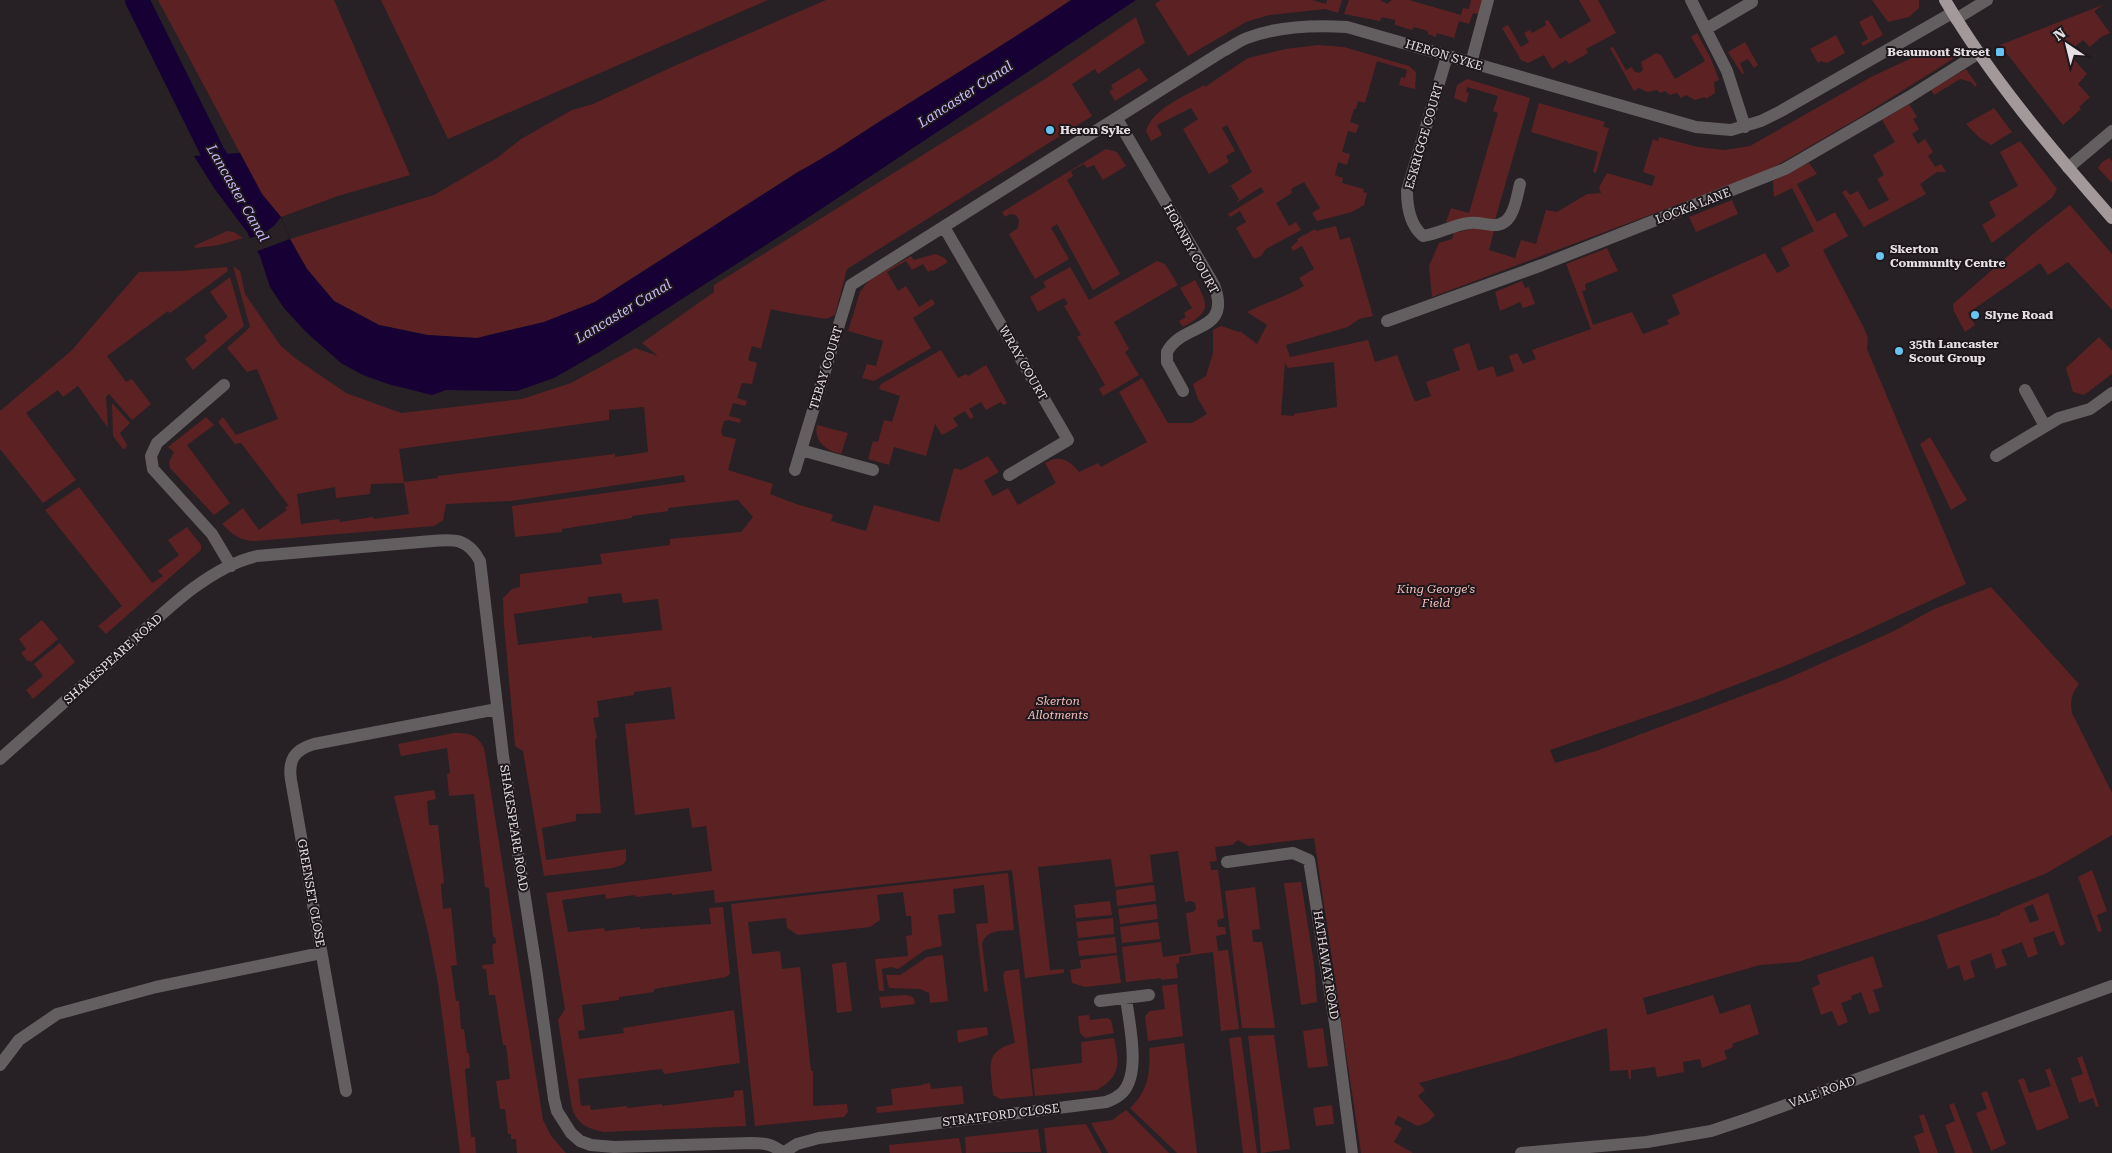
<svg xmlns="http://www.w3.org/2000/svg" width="2112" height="1153" viewBox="0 0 2112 1153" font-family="'Roboto Serif',serif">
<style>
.green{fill:#5c2223;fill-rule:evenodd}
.water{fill:#160034}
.pier{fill:#272025}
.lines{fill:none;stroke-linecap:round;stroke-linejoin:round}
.canal{stroke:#160034;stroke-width:24}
.minor{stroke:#635e5f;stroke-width:12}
.major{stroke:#a3999b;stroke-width:12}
.poi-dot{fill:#67c4f0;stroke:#1e171b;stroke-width:2}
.labels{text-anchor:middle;stroke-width:4;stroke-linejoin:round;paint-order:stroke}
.poi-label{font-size:12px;font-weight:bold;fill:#e6e0e4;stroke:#1e171b;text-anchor:start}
.street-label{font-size:12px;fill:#e6e0e4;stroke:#1e171b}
.park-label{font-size:12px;font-style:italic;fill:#f3bfbc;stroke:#1e171b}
.water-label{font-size:14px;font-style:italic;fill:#ccbcfd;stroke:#1e171b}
</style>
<rect width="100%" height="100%" fill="#272025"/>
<path class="green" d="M158,0H334L410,175L338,196L281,217L262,194Z
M381,0H768L448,139Z
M826,0H1071C1013,39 954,75 895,112C862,132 832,154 798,172L595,302L544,322L477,338L428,335L379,325L334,301L307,269L290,239L434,195L497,158L521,139L572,110L593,104L672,67Z
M1161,0H1312L1326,4L1327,0H1342L1338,13L1325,9L1269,15L1246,22L1188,56L1155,4Z
M1349,0H1380L1387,4L1392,0H1409L1461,15L1463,8L1469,9L1471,0H1482L1478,14L1473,13L1469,24L1459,21L1454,38L1437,33L1436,37L1428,34V31L1414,27L1412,30L1395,25V20L1382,17L1380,21L1344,14Z
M1579,0H1598L1616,33L1586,49L1588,53L1569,64L1566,60L1552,69L1544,55L1528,63L1521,60L1502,28L1508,25L1521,47L1529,42L1524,33L1530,30L1532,33L1546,25L1545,21L1548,20L1560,39L1591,21Z
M1872,0H1919V8L1909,17L1888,22Z
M2105,4L2094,11L2110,33L2101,37L2090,47L2083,40L2068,53L2087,74L2078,84L2090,97L2079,107L2081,109L2063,125L2000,45Z
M1872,15L1883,35L1863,46L1861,43L1868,39L1859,22Z
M1136,17L1145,43L1098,74L1095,69L1072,84L1092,116L847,269L835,315L826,319C807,315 789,314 771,309L761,349L752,346L748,360L757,363L752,384L742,383L737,398L747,401L745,406L733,403L729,416L741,419L740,423L728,420L724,421L721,432L723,436L736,439L728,470L773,484L770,494L796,504L831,514L833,515L831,521L866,531L874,505L939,522L954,468L961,470L988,456L999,472L984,481L993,496L1008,488L1018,505L1056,483L1045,463C1059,454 1070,460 1079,472L1098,463L1101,467L1147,442L1119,392L1142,378L1168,423H1192L1207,414L1198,399L1193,384L1206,376L1213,353V330L1221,326L1239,332L1240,331L1257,344L1267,325L1247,312C1266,302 1286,297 1304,286L1299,278L1314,269L1302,246L1293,251L1291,247L1298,241L1297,239L1315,229L1316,231L1336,226L1340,240L1350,237L1373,316L1359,319L1348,327L1286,345L1290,357L1368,340L1375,362L1397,355L1412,395L1415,401H1417L1431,396L1426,382L1460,370L1453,349L1469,343L1478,371L1493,366L1497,377L1514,371L1509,356L1517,353L1523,364L1536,359L1532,350L1591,329L1566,264L1607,248L1618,271L1585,284L1586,290L1582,291L1593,325L1632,312L1643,334L1669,324L1667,320L1680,314L1672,295L1765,253L1777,273L1790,266L1781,248L1814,231L1792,188L1774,197L1773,181L1809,163L1817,174L1797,184L1817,222L1835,212L1848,236L1823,250L1864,328L1868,338L1867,349L1966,584L1854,636L1787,665L1699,699L1550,750L1555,763L1599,750L1784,680L1894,631L1934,609L1991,587L2079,684C2071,694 2070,701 2072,713L2112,793V835L2045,874L1929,919L1798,962L1760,965L1643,998L1647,1015L1713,995L1720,1014L1750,1004L1759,1034L1732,1044L1733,1047L1724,1051L1727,1059L1702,1068L1700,1059L1683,1062L1684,1072L1657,1077L1655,1067L1631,1070V1079H1629L1628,1070L1610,1071L1607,1028L1508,1059L1419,1083L1425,1090L1418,1096L1435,1115L1428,1122L1418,1126L1398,1116L1394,1124L1402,1128L1394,1142L1413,1153H1361L1314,838L1248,846L1238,840L1232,845L1215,847L1217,861L1210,862L1211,870H1218L1224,918L1217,920L1218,927H1225L1226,934L1216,936L1218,951L1228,950L1239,1029L1221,1031L1213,952L1179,957V963L1176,964L1178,978L1161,980V978L1126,982L1122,947L1161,942L1163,957L1191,953L1186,913L1193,912L1196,909L1195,903L1191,901L1185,902L1178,851L1150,855L1153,882L1115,887L1111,859L1038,867L1050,970L1064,969V973L1025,978L1012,870L715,903L714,890L672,895V893L636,897L635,895L606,899L605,894L562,900L568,932L604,928L605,931L640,927V929L711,924L709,908L723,907L730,974L726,977L654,989V992L619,997V1000L582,1005L585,1030L578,1031L579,1039L624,1033L623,1028L734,1010L740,1063L664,1074L662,1069L578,1079L581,1106L590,1105L591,1110L627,1106V1108L662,1104V1106L734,1097V1091L743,1090L746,1126L604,1132C588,1129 577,1124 572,1108L558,1020L565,1009L546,893L712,871L706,826L692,828L689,808L635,815L625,724L675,719L671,687L634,692V695L597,701L599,717L593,718L597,738L595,739L601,813L576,814V821L542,828L546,860L626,849V861L622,865L613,868L544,876L523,751L515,746L504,624L503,598L512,589L520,587V574L602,564L600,554L670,545V539L741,532L753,517L738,500L668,508V511L632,516V518L562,529V532L515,537L512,506L685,482L684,475L511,501L446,504L443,520L434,526L255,541C240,541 232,534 222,524L243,508L259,530L287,510L285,507L289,506L241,443L235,444L218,422L223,417L236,435L278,419L257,369L247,372L227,348L250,327L233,266L240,271L245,294L280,345L295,358L346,393L401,413L522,399L571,383L635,348L658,356L642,343L714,292V285L1048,77ZM1334,362L1337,407L1294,414V416L1281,415L1285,363L1288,368ZM644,407L648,452L615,457V454L438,476V478L404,482L399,449L609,420V410ZM404,483L409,514L374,519L373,517L340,522L339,519L301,524L297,494L335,487L336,498L370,494L371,484ZM621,593L623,603L658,599L662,630L592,638V636L518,645L514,614L588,603V597Z
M1697,33L1711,59L1719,80L1714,82L1715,93L1706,99L1705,97L1695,100L1686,95L1681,98L1677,93L1670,95L1665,91L1660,93L1657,90L1647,92L1639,88L1634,91L1610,48L1613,47L1626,70L1632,67L1634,71L1639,73L1643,70L1641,62L1656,53L1661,55L1675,79L1705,61L1691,37Z
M1836,35L1845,53L1827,63L1821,61L1818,63L1810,49Z
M1745,42L1758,65L1754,68L1748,59L1740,63L1744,73L1742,74L1728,52Z
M1318,45L1344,47L1409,66L1416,72L1415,89L1399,85L1401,77L1405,78L1407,70L1377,61L1365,103L1358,101L1356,109H1354L1350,122L1359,125L1356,133L1348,131L1342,152L1350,154L1347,165L1338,162L1335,175L1343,178L1342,183L1364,189L1363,192L1367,193L1364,205L1352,212L1317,221L1312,213L1320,208L1304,182L1291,189L1292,193L1276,203L1289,226L1296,222L1301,230L1266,249L1261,256L1254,259L1236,228L1246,222L1240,211L1230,217L1228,214L1264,192L1261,187L1236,203L1239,199L1231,186L1227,188L1252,172L1227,125L1222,128L1235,151L1226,156L1229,162L1209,174L1183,129L1198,119L1191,108L1157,125L1162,135L1151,141L1146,131C1153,108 1184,97 1204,85L1205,87L1208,85L1248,58L1285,49Z
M1933,48H1941L1956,57L1862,116L1767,171L1432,297L1429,266L1439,243L1452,239L1454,233L1475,228L1494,231L1489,250L1515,258L1521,240L1536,244L1546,210L1557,212L1587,194L1601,193L1599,187L1607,173L1652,186L1655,176L1643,172L1653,139L1658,141L1659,137L1698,147L1724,150L1750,146L1871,77Z
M1139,68L1148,80L1115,101L1109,91L1113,89L1111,85Z
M1966,69L1977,85L1975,87L1971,82L1960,79L1934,95L1931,90Z
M1467,79L1530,98L1495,220L1446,222L1451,208L1469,213L1498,113L1493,111L1498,96L1467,87L1466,92L1469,93L1466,103L1454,98L1457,85Z
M1539,103L1605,122L1603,127L1609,128L1596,173L1593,172L1598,152L1531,132Z
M1909,104L1917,117L1913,119L1919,129L1912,134L1918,144L1925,139L1933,152L1928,156L1935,167L1941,164L1946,172H1937L1920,184L1926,194L1864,227L1842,192L1846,190L1850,195L1858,191L1869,210L1889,200L1877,179L1884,175L1873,155L1895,142L1882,120Z
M1994,108L2012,132L1991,145L1980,138L1966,124Z
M2020,141L2057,189L2052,198L1992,243L1982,225L1996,216L1989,202L2018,186L2000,152Z
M1106,149L1117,152L1126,166L1103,180L1094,165L1087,168L1084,164L1071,171L1073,176L1067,180L1120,274L1093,290L1057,224L1051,228L1069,259L1035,279L1009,234L1018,228L1019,220L1016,215L1010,214L1005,217L1002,212Z
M2109,158L2112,161V183L2098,168L2102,162Z
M1732,200L1738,214L1696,232L1689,217Z
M2070,205L2112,254V310L2068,262L2048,275L2040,263L1968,313L1975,325L1965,332L1954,311L1953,304L2039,229Z
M227,231L234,232L243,238L219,245L196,248L194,246Z
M935,254L943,257L948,262L933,271L932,270L928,272L923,264L912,270L906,261L887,272L898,291L906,286L919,307L932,299L935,304L913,318L931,348L874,381L862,378L867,364L876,366L883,341L848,331L860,292L865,285L871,279L911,256L914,260Z
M1157,261L1165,264L1178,285L1114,322L1129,349L1125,352L1139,375L1103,396L1099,389L1105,385L1077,337L1081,335L1064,306L1068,304L1064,298L1038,312L1030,297L1046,287L1043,282L1070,267L1089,300Z
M227,267L228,271L170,313L168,311L107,356L126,382L132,379L151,404L132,420L109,394L106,397L108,428L78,386L63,397L58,390L26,413L76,480L43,503L0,449V411L71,351L139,272L180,271Z
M230,277L244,326L193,370L185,359L207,341L204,336L228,317L210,292Z
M1195,280C1210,307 1210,312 1183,327L1179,321L1186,317L1184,313L1192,308L1180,288Z
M1522,281L1525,288L1529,287L1535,304L1523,308L1520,302L1500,311L1495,292Z
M2099,337L2112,351V374L2084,395L2073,392L2066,368Z
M941,350L958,378L966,374L968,376L986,365L1007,403L1003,405L1001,402L986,410L981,402L969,409L974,417L970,419L965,411L953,418L958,426L942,435L935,424L926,456L894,447L889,465L868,459L873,441L878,442L884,420L892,422L900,396L879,389L881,384Z
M112,403L130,423L120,433L127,445L125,449H123L113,436Z
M206,417L214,425L187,445L230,503L214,515L170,468L169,462L174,452L168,447Z
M817,425L848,433L841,454C828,451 813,442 817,425Z
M1930,437L1967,500L1951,510L1920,444Z
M79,487L152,583L163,576L158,571L179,555L168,540L187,527L201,545V550L106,634L98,626L122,606L45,510Z
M42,620L58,639L31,662L29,660L28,662L21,653L26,649L19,639Z
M60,643L75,662L33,699L26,690L43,676L34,664Z
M454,733C469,733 477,734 484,748L543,1120L551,1136L566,1153H517L516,1139H511V1134H508L505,1109H500L496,1081L510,1079L506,1045H503L495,995H489L486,969H483L482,965L494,964L492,945L496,943L495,937H493L489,888L485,887L474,794L449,796L447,774L450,773L447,748L401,756L398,744Z
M434,790L436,799L427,801L429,825H438L444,883L441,884L443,909L451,908L457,965L451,966L456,1001H459L461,1029H464L467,1053H469L470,1068L465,1069L471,1137H475L476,1153H460L438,983L428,932L394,796Z
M2092,870L2107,911L2097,915L2102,931L2098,932L2078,877Z
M1008,873L1014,930C1002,931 986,929 982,944L988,991L984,992L976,924L988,923L984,885L953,889L955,913L938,915L942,946L925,950L898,969L891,967L882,969L884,991H879L875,959L908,956L906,936L912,935L911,916H906L903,892L877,895L880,920L870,927L798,935L787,928L786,918L748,922L752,954L780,951L782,969L800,967L811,1071H813V1106L847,1104L848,1112L844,1117L755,1126L731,904Z
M1301,882L1314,964L1317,1002L1301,1005L1284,883Z
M1154,885L1156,901L1117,906L1116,890Z
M1255,887L1260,929L1252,930L1253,942H1262L1264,952L1275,1028H1242L1225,891Z
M2048,893L2065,944L2060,946L2054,931L2033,938L2038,954L2028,958L2022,942L2001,950L2007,965L1996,969L1991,953L1970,961L1975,977L1964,981L1959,965L1948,969L1937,935L2000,915V913ZM2033,904L2039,920L2030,923L2024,908Z
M1110,901L1112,915L1076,918L1074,905Z
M1156,904L1158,919L1120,924L1118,909Z
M1113,918L1114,934L1078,938L1076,922Z
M1158,922L1160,939L1122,943L1120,927Z
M1115,937L1117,953L1079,956L1077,941Z
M943,955L948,1001L930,1003L929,993L920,989L889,988L886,975H900L927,957Z
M1117,955L1121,983L1085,987L1072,983L1070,970L1081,968L1080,960Z
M1873,956L1883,987L1873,990L1880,1011L1869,1014L1861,992L1851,996L1852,999L1841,1003L1848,1022L1838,1026L1832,1011L1821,1015L1812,988L1820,984L1817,975Z
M846,962L852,1011L837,1013L832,964Z
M1019,969L1033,1096L1000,1099L993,1095C991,1068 983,1051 1015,1043L1003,976L1005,971Z
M1177,984L1183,1036L1148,1041L1145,1016L1150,1011L1165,1009L1162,986Z
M904,995L911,996L914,999L915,1004L881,1008L879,997Z
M1089,1015L1090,1020L1107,1018L1111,1020L1114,1033L1085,1038L1080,1033L1078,1016Z
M987,1027L988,1035L958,1043L957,1030Z
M1323,1028L1328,1066L1308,1068L1303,1031Z
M1274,1035L1290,1149L1261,1153L1258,1115L1248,1036Z
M1241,1037L1257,1153H1243L1229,1038Z
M1114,1038C1119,1063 1122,1075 1097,1090L1035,1096L1032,1069L1082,1063L1081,1042Z
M1184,1043L1197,1153H1177L1130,1108C1148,1092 1151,1071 1149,1048Z
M2082,1056L2099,1106L2096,1107L2093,1098L2079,1103L2071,1078L2083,1074L2077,1058Z
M2050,1068L2069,1118L2037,1131L2018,1080L2024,1078L2029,1093L2051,1086L2045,1070Z
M930,1083L931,1089L962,1086L964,1104L877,1113L876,1107L893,1105L891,1089L923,1085V1084Z
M1987,1091L2006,1144L1991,1151L1976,1113L1987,1109L1981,1093Z
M1954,1103L1973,1153H1955L1945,1125L1955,1121L1949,1105Z
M1332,1105L1334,1124L1316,1126L1313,1108Z
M1126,1110L1169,1153H1108L1091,1123L1112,1120Z
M1924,1114L1938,1153H1920L1914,1136L1924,1132L1919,1116Z
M1086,1124L1102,1153H1047L1044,1128Z
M1038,1129L1041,1152L966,1153L965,1137Z
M959,1138L962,1153H890L889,1145Z"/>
<path class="water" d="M1071,0H1136L797,225L601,351L554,378L517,391L446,390L432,395L388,384L363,375L341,363L306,332L284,308L270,287L260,256L247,232L214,188L194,156L240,153L262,194L281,217L290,239L307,269L334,301L379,325L427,335L477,338L544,322L595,302L798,172C832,154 862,132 895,112C954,75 1013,39 1071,0Z"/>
<path class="pier" d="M281,217L290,239L255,252L248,239L263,234L275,225Z"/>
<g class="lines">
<path class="canal" d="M137,0L214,155L231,183"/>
<path class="minor" d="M1691,0L1727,71L1745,127
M1956,19L1987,0
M1706,29L1752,2
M1447,56L1407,191C1407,207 1410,225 1423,236C1439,234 1452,225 1469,223C1477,222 1484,224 1492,225C1514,227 1516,199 1520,184
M1471,63L1488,0
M1117,119L1214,285C1233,334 1182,322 1167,352V362L1183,391
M2068,168L2112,131
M944,227L1068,440L1009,475
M1387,321L1542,265L1785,169L1909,97L1979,53
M224,385L157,443L151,456L153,469L212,534L231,566
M2025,390L2045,426
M801,450L873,470
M1996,456L2059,418L2090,409L2112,393
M795,470L851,285L1223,51C1231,47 1239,41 1247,38C1278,26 1314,25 1347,27L1696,127L1731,130L1761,121L1781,111L1952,13
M0,759C41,723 82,686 123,650C160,616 207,567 257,556L432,541C456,539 468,539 480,561L503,756L537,975L554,1099L557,1111L571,1133L580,1141L591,1145L614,1147L751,1143C764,1143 773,1144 783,1153
M1227,862L1293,853L1309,860L1335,1023L1352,1153
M1100,1001L1149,995
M0,1065L19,1040L57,1014L156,987L321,953
M346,1091L291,780C288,760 294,750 314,744L497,709
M783,1153L797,1144L819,1138L1106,1102C1112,1100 1118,1097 1123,1092C1141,1072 1129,1023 1126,998
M1521,1153L1647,1142L1711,1131L1750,1118L2112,986"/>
<path class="major" d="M1945,0C1990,77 2053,151 2112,218"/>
</g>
<g class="poi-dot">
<rect x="1995" y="47" width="10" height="10" rx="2.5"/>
<circle cx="1050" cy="130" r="5"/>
<circle cx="1880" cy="256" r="5"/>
<circle cx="1975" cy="315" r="5"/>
<circle cx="1899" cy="351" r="5"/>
</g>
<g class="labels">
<g class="poi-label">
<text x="1990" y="56" text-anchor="end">Beaumont Street</text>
<text x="1060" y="134">Heron Syke</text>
<text x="1890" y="253">Skerton<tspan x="1890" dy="14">Community Centre</tspan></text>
<text x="1985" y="319">Slyne Road</text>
<text x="1909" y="348">35th Lancaster<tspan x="1909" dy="14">Scout Group</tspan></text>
</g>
<g class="street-label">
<text transform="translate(1444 55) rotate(17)" y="4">HERON SYKE</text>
<text transform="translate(1424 136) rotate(-74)" y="4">ESKRIGGE COURT</text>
<text transform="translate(1693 206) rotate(-21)" y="4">LOCKA LANE</text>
<text transform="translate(1191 249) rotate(61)" y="4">HORNBY COURT</text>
<text transform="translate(1023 363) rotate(60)" y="4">WRAY COURT</text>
<text transform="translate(826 368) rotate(-73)" y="4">TEBAY COURT</text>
<text transform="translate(113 659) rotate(-42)" y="4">SHAKESPEARE ROAD</text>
<text transform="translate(514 828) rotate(81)" y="4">SHAKESPEARE ROAD</text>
<text transform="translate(311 893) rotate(80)" y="4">GREENSET CLOSE</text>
<text transform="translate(1326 965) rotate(81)" y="4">HATHAWAY ROAD</text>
<text transform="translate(1822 1092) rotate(-20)" y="4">VALE ROAD</text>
<text transform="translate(1001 1115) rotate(-7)" y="4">STRATFORD CLOSE</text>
</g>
<g class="park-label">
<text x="1436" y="593">King George's<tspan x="1436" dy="14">Field</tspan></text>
<text x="1058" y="705">Skerton<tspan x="1058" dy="14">Allotments</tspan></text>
</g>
<g class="water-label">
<text transform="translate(965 94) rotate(-33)" y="5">Lancaster Canal</text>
<text transform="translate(238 193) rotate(60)" y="5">Lancaster Canal</text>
<text transform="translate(623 311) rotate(-31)" y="5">Lancaster Canal</text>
</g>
</g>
<g transform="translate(2067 45) rotate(325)" stroke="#1e171b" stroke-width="4" paint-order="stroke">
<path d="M0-4L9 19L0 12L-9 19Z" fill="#e6e0e4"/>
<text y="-8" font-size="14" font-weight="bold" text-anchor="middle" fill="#e6e0e4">N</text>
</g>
</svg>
